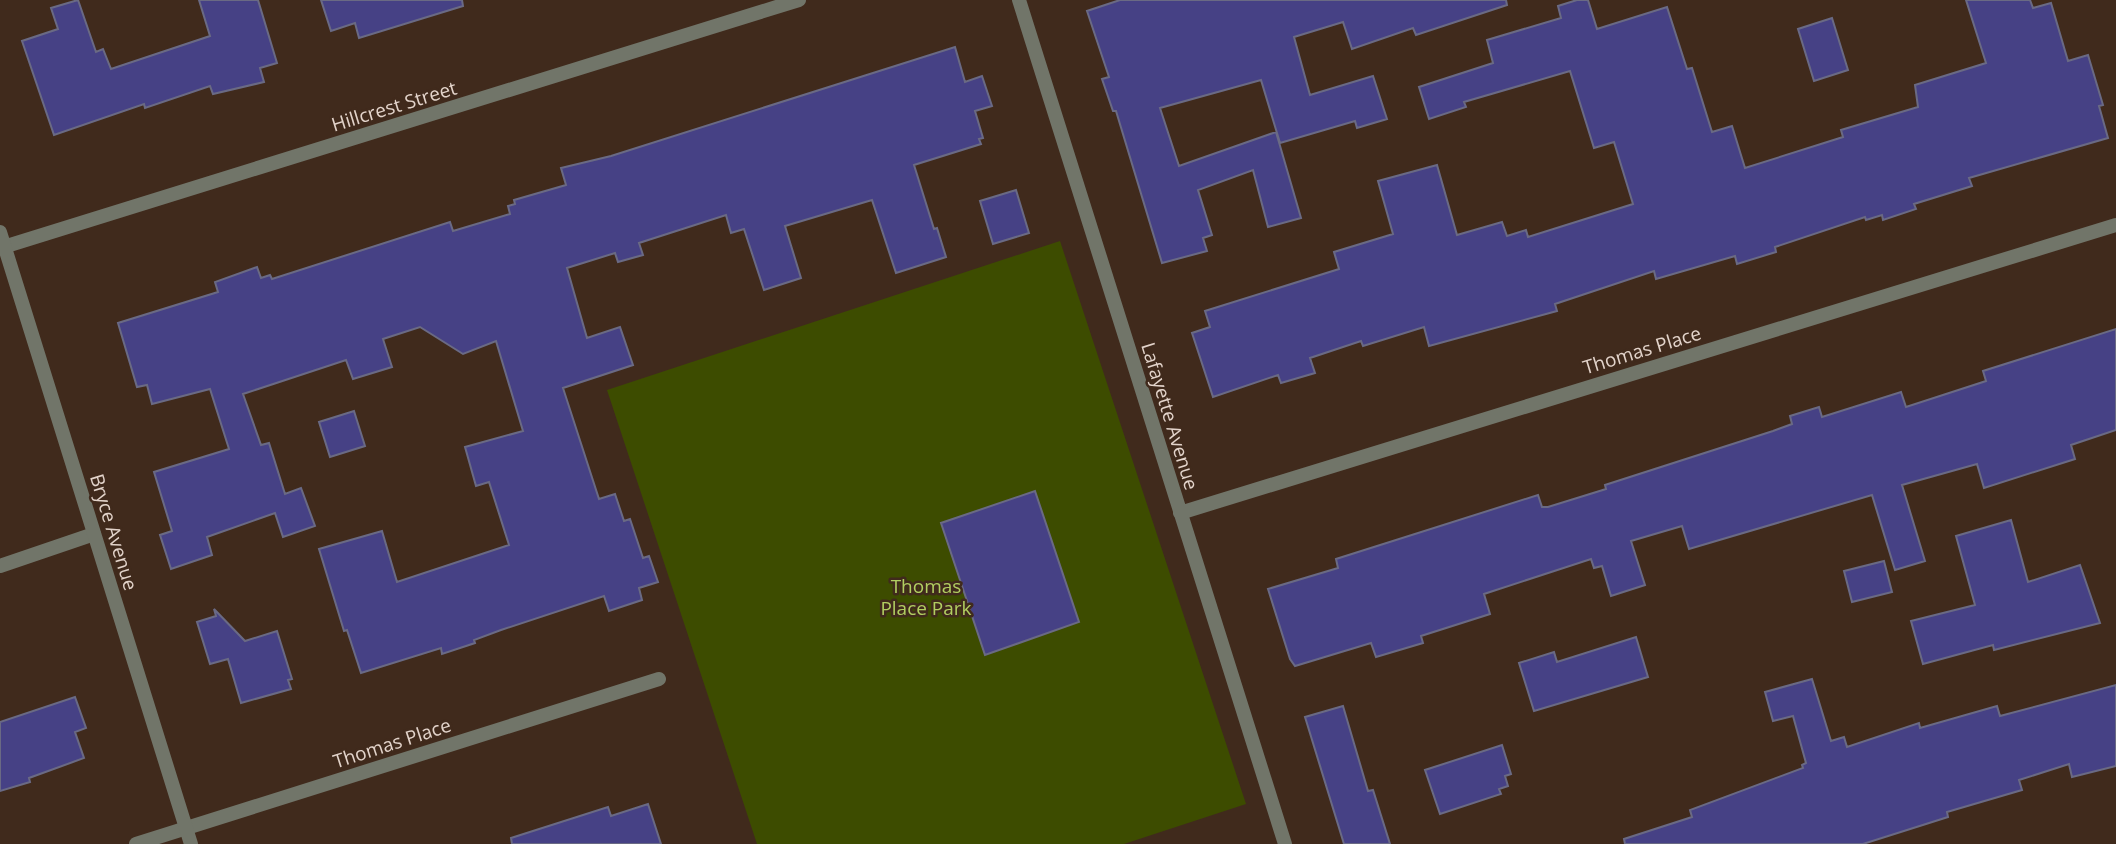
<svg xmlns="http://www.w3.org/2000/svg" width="2116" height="844" viewBox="0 0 2116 844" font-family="'Open Sans',sans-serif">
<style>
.green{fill:#3d4c00}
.building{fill:#464185;stroke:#6a6a84;stroke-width:2}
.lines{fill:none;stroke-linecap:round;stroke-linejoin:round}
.service{stroke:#717569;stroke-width:14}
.minor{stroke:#717569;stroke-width:14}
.tertiary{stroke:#717569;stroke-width:14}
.labels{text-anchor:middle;stroke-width:5;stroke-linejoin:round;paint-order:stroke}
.street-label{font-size:19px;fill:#e3d4cb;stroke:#402a1c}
.park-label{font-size:19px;fill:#b1ce61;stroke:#402a1c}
</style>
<rect width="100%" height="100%" fill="#402a1c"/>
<path class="green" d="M1060,241L1246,804L1124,844H757L607,390Z"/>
<path class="building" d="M78,0L96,52L103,49L111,69L210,36L199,0H258L277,63L260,68L264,82L213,94L210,86L145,108L144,104L54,135L22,41L58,29L51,8Z
M321,0H462L463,6L359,38L355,23L331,31Z
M1120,0H1506L1507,5L1416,35L1413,28L1352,49L1343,22L1294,37L1310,95L1373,76L1387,119L1357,128L1355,121L1280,143L1261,80L1160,108L1179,166L1276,132L1301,218L1268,227L1253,170L1198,190L1212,235L1203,238L1207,251L1162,263L1116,111H1113L1102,79L1109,77L1087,11Z
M1577,0H1588L1597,29L1667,7L1687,69L1692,68L1712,132L1732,126L1745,168L1843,137L1841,130L1918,107L1915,85L1986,63L1966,0H2030L2033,8L2051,3L2068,61L2088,55L2103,105L2099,106L2108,138L1969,178L1972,186L1914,204L1916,209L1883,220L1882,215L1866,220L1865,217L1775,247L1776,252L1737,264L1735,256L1656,279L1654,271L1555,304L1557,311L1429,346L1424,327L1363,346L1361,341L1310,358L1315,373L1281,383L1278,375L1213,397L1192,333L1210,327L1205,311L1339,269L1334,252L1393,234L1378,181L1437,165L1457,235L1502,222L1507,236L1526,230L1528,237L1633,204L1614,142L1594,148L1570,71L1464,102L1466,107L1429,119L1419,87L1493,63L1487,40L1561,18L1558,6Z
M1832,18L1848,70L1814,81L1798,29Z
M955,47L965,82L982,76L992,106L975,111L983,138L979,139L981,144L914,165L934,229L937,228L946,257L896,273L872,200L785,226L801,278L764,290L744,229L731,233L726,215L639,243L643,255L618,262L615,253L567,268L587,338L620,327L633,365L563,388L599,499L615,494L624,521L630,519L643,558L649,556L658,582L639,588L642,600L609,611L604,596L501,630L474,640L475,643L442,654L441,648L361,673L347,630L344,631L319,549L382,531L397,582L509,545L489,482L476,486L465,447L523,431L496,341L463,354L420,327L383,339L392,367L353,379L346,360L243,394L261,445L269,443L285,494L301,488L315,526L283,537L275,513L207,537L212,555L171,569L160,535L172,531L154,472L229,449L210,389L152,404L147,385L137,387L118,323L218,292L215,282L257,267L261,278L270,275L272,279L450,222L453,231L510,214L508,206L515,204L514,200L566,185L561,168L611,156Z
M1016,190L1029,233L993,244L980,201Z
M2116,329V430L2071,445L2075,459L1984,488L1977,464L1902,485L1925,561L1895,570L1872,495L1689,549L1682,526L1631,541L1645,585L1611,596L1602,566L1594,568L1591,559L1484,594L1490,614L1421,636L1423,643L1376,657L1371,643L1295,666L1290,659L1268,589L1338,568L1336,559L1538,495L1542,507H1548L1606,489L1605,485L1773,431L1792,424L1790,416L1819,407L1822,417L1901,392L1906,407L1986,381L1983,371Z
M354,411L365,446L330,457L319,422Z
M1035,491L1079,622L985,655L941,523Z
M2011,520L2028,582L2080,565L2100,623L1994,650L1993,645L1923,664L1911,621L1975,605L1956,536Z
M1884,561L1892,592L1852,602L1844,571Z
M214,609L245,641L277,631L292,679L288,680L291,689L241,703L228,659L210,664L197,622L216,616Z
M1636,637L1648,677L1534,711L1519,663L1554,652L1557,662Z
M1812,679L1831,741L1844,737L1847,747L1919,723L1920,728L1997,706L2000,716L2116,685V766L2072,777L2069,764L2019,780L2022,790L1947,812L1948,817L1863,844H1625L1624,839L1692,817L1690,810L1803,768L1802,765L1806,763L1793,716L1773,721L1765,692Z
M75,697L86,728L75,732L84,758L29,778L30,782L0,791V722Z
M1343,706L1368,791L1373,790L1390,844H1344L1305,717Z
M1502,745L1511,774L1505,776L1508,786L1499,789L1501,794L1440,814L1425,770Z
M648,804L661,844H512L511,838L608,807L611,816Z"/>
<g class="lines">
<path class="service" d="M0,566L94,534"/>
<path class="minor" d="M1019,0L1285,844
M0,248L799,0
M1180,513L2116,225
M136,844L659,679"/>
<path class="tertiary" d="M0,232L191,844"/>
</g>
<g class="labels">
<g class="street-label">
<text transform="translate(394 106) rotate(-17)" y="7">Hillcrest Street</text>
<text transform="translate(1642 350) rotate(-17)" y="7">Thomas Place</text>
<text transform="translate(1170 416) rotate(73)" y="7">Lafayette Avenue</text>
<text transform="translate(114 532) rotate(73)" y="7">Bryce Avenue</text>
<text transform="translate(392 743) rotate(-18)" y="7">Thomas Place</text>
</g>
<g class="park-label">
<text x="926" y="593">Thomas<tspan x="926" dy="22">Place Park</tspan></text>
</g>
</g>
</svg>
